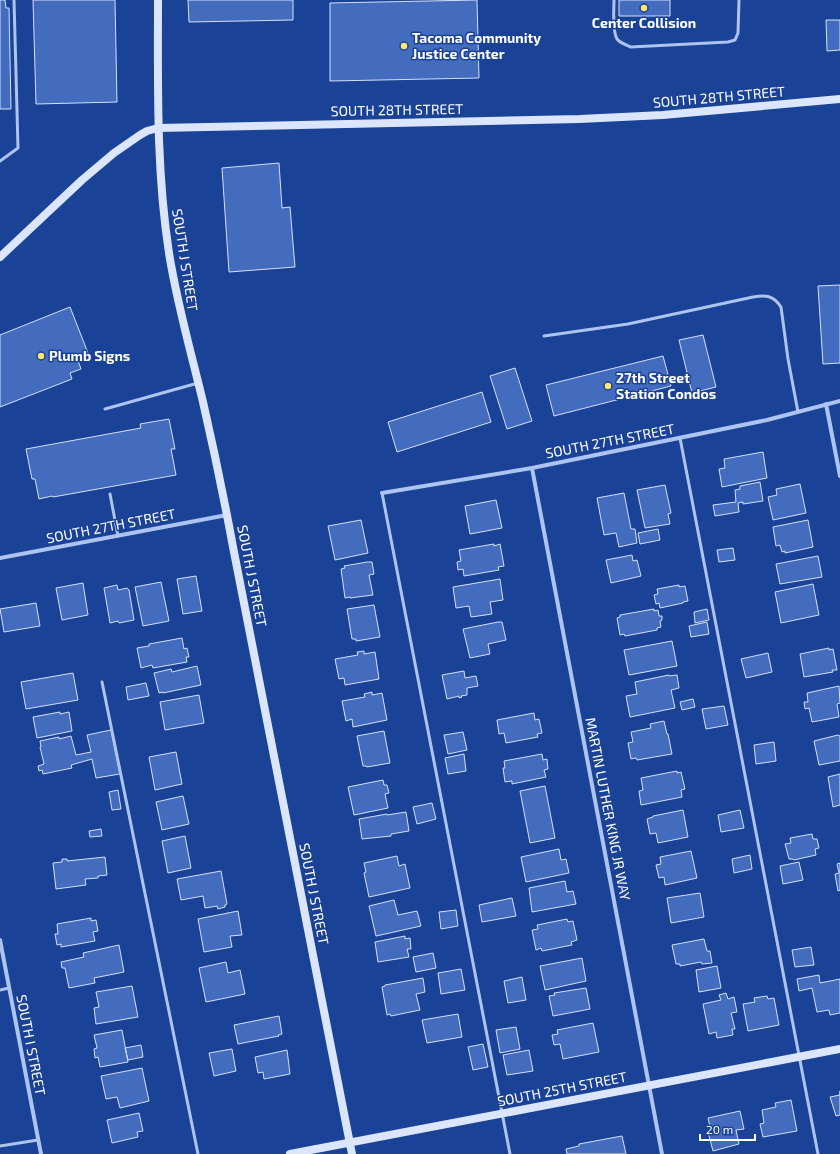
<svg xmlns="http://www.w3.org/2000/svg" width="840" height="1154" viewBox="0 0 840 1154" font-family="'Exo 2',sans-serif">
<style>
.building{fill:#436bbe;stroke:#d4e1fb}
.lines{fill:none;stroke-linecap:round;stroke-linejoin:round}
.lane{stroke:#adc4f0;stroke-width:3}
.street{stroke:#adc4f0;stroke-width:4}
.secondary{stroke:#dbe5fb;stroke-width:8}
.poi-dot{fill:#ffe66c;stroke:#1a4297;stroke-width:1.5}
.labels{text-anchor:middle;stroke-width:3;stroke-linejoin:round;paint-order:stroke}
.poi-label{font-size:14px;font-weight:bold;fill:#fff;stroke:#1a4297;text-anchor:start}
.street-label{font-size:14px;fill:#fff;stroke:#1a4297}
</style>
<rect width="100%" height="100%" fill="#1a4297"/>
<path class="building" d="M0,0H5L6,8H9L11,109H0Z
M33,0H115L117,102L36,104Z
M188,0H293V20L189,22Z
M477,0L479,78L330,81V3Z
M619,0H670V16H619Z
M826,20H840V50L827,51Z
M279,163L282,208L290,207L295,267L229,272L222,168Z
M840,285V363L823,364L818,286Z
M70,307L88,353L77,358L81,369L70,373L72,379L0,407V335Z
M703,335L716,387L692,393L679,340Z
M663,356L671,386L554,416L546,385Z
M515,368L532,421L507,429L490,376Z
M482,392L491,422L397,452L388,422Z
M169,419L175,449H171L176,475L53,497L52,496L39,499L35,479H32L26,449L141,428L140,424Z
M763,452L767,478L722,487L719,469L725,468L724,459Z
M760,482L763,501L743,504V502L738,503L739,512L715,516L713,505L736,502L735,490L740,489V486Z
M800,484L806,513L773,520L768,497L777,495L776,489Z
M665,485L671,513L668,514L670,524L645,528L637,490Z
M624,493L631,529H635L637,543L619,547L616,533L604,535L597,498Z
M496,500L502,528L470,534L465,506Z
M361,520L368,553L335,560L328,526Z
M808,520L813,547L785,553V551L782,552L780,545L776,546L773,527Z
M658,529L660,540L640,544L638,533Z
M494,544V546L500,544L504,566L498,567L499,570L464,576L463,569L458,570L457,562L461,561L459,550Z
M733,548L735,560L719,562L717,550Z
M632,555L633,561L637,560L641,576L611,583L606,560Z
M818,556L822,577L780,584L776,564Z
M367,562H372L374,574L369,575L373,595L350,598V597L345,598L341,569L345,568L344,566Z
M196,576L202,611L183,614L177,579Z
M500,579L503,600L490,602L492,614L471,617L469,606L456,608L453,587Z
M161,582L169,621L143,626L135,587Z
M83,583L88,615L62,620L56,588Z
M813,584L819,615L781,623L775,592Z
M117,585L118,590L127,588L129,590L134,620L119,623L118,621L110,623L104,588Z
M679,585V587L685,586L688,601L683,602V603L660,608L659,603L656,604L654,595L658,594L657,589Z
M36,603L40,626L4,632L0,609Z
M374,605L380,637L356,641V639H352L347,609Z
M654,609V611L658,610L659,616H662V620L660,621L661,627L657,628V630L625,636L624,634L620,635L617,618L620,617V615Z
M707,609L709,620L695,623L694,612Z
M498,622H502L506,640L488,644L490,654L470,658L463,629Z
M707,622L709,634L691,637L689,626Z
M182,638L184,649L187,648L189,657H186L187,662L153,668L152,665L141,668L137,648L149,646V644Z
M672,641L677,666L629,675L624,650Z
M829,648V650L833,649L837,670H832L833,672L804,677L800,654Z
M364,651V654L375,652L379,679L345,685L344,678L339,679L335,659L358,655L357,652Z
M768,653L772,672L746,678L741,659Z
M197,666L201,685L163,693V692L159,693L154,673L171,669L172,672Z
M464,671L465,678L476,676L478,686L467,688V695L461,696L462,697L459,698V696L447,699L442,675Z
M73,673L78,700L26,709L21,682Z
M669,675V676L677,675L679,688L671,690L675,708L630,717L626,696L637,694L635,682Z
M146,683L149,696L128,700L126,687Z
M839,686L840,703L837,704L839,717L812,722L809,708L805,709L804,702H808L807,693Z
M372,692V695L382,693L387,720L353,727L352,719L346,721L342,701L365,697L364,694Z
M199,695L204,723L165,730L160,702Z
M693,699L695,707L682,710L680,702Z
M724,706L728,725L706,729L702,709Z
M60,712V714L69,712L72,731L37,738L33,717Z
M534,713L535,720L539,719L542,733L537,734L538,737L506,743L504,733L499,734L497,720Z
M664,721L667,734H668L672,754L637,760L636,758L631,759L628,743L633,742L631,732L651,728L650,724Z
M111,730L120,774L96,778L92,759L71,765L72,768L43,774L42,770L39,771L38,766L44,764L40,747H41L40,741L59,737V739L71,736L76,755L91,752L87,735Z
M384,731L390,763L367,767L366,766H363L357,736Z
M463,732L467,750L448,754L444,735Z
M838,735L840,736V761L819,765L814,741Z
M774,742L776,761L756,764L754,745Z
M176,752L182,784L155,790L149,757Z
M464,754L466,771L448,774L445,758Z
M542,754L543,760L547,759L548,769L544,770L546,777L512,784V781L505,782L503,768H505L504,761Z
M677,771V773L681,772L685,789L681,790L682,797L641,805L639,791L643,790L641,778Z
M840,774V805L833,807L828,777Z
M383,780L384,785H387L389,793L385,794L388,808L354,815L348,787Z
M545,786L555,838L530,843L520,791Z
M118,790L121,809L112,810L109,792Z
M183,796L189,824L162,830L156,802Z
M432,803L436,819L417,824L413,807Z
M683,810L688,837L658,843L656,833L650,834L647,819L653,817V816Z
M740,810L744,828L721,832L718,815Z
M406,812L409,831L391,834V836L362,839L359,819L387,814V815Z
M101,829L102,836L90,837L89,831Z
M812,834L813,839H817L819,848L815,849L816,855L794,860L793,859H789L785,844L791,843L790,838Z
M185,836L191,868L168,873L162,841Z
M559,849L561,860L566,859L569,873L526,882L521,857Z
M691,851L697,878L665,885L664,877L659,878L656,865L661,864L660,857Z
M750,855L752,869L734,873L732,859Z
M397,856L399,866L405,864L410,888L369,897L364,873L366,872L364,863Z
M105,857L107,875L98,876V878L85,879L86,885L56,889L53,863L62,862V859H67V861Z
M799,862L803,880L783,884L780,866Z
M840,863V890L838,891L835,874L839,873L837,864Z
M221,871L227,904L225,905V907L218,909L217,906L205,908L203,896L181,900L177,879Z
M565,881L567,892L573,891L576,904L532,912L529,888Z
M700,893L704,917L671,923L667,898Z
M512,898L516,916L482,922L479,905Z
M394,900L398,915L417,911L421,926L376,936L369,906Z
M456,910L458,926L441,929L439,912Z
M238,911L242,935L230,936L232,947L204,952L198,919Z
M91,918V921L96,920L98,931L93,932L95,941L61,947V944L57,945L55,934H58L57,924Z
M567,919L568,922L573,921L577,940L571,942L572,945L542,951L541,948L536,950L532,930L538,929L537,925Z
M405,936V939L410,938L411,949H407L409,957L378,962L375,942Z
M704,939L707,951H710L712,963L702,964L701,962L680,966V964H676L672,945Z
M119,945L124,972L94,978L95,983L69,988L65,968H62L61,962L84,957L83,953Z
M811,947L814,965L795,967L792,950Z
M433,953L436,968L416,972L413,957Z
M582,958L586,981L545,990L540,966Z
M226,962L228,973L240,970L245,994L206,1002L199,968Z
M717,966L721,988L699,992L696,970Z
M461,969L465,990L441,994L438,973Z
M819,975L820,983L840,979V1013L830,1015L829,1010L817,1012L812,988L799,991L797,979Z
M522,977L526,1000L508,1003L504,981Z
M423,978L425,992L416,994L420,1010L391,1016L390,1014L387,1015L382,987L385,986V985Z
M132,986L138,1017L96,1024L94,1008L99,1007L96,992Z
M586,988L590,1009L553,1016L549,996L555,995L554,993Z
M726,993L728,999L734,997L737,1012L731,1013L735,1029H732L733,1035L717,1038L716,1032L709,1034L703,1004L721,1000L719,995Z
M767,996L768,999L774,998L779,1025L748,1031L743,1004L755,1002L754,998Z
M458,1014L462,1037L427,1043L422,1020Z
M279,1016L282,1034L278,1035L279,1036L238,1044L234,1025Z
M593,1023L599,1052L563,1059L560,1044L554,1045L552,1035L558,1034L557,1030Z
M516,1027L520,1049L500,1053L496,1030Z
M122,1030L128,1062L100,1067L98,1057L95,1058L94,1049L97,1048L94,1035Z
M483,1044L488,1067L473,1070L468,1047Z
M141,1045L143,1057L128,1060L125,1048Z
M232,1049L236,1071L214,1076L209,1053Z
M287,1050L290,1074L264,1079L263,1072L258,1073L255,1057Z
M529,1050L533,1071L507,1075L503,1055Z
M142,1068L149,1101L120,1108L117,1097L106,1099L101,1076Z
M840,1091V1115L836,1116L830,1097L840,1095Z
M791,1100L797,1131L763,1137L760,1124L764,1123L762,1110L776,1107L775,1103Z
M740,1111L744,1129L736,1130L739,1144L713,1151L708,1132L711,1131L708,1118Z
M139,1113L143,1131L137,1132L138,1137L112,1143L107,1120Z
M622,1136L626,1154H567L566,1149L579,1146V1144Z"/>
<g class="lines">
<path class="lane" d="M614,0C614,10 612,30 617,39C620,43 626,45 631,47L728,42L735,40L738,33L739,0
M0,161L18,148L14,0
M544,336L628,324L753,297C766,295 773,295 781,307L788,359L798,412
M105,409L198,383
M680,438L818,1154
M382,493L510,1154
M110,494L118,536
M102,682L198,1154
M0,990L9,988
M0,1146L38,1140"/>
<path class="street" d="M826,404L840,476
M532,468L662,1154
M382,493L532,468L767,420L840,401
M0,558L227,515
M0,940L41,1154"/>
<path class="secondary" d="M158,0C158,85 156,169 169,253C177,304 191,352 203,402C214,450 224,498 233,547C273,749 312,952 352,1154
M0,257L82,180L114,153L140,135L147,131L158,128L580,119L663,115L840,99
M290,1154L840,1049"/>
</g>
<g class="poi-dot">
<circle cx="644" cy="8" r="4"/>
<circle cx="404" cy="46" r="4"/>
<circle cx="41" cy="356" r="4"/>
<circle cx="608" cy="386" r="4"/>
</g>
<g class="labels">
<g class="poi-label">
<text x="644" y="28" text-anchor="middle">Center Collision</text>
<text x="412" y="43">Tacoma Community<tspan x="412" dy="16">Justice Center</tspan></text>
<text x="49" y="361">Plumb Signs</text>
<text x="616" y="383">27th Street<tspan x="616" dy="16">Station Condos</tspan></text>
</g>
<g class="street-label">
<text transform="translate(719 97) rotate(-5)" y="5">SOUTH 28TH STREET</text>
<text transform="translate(397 110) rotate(-1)" y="5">SOUTH 28TH STREET</text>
<text transform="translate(185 260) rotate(81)" y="5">SOUTH J STREET</text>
<text transform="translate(610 441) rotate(-11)" y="5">SOUTH 27TH STREET</text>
<text transform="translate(111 526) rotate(-11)" y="5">SOUTH 27TH STREET</text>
<text transform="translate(252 576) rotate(79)" y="5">SOUTH J STREET</text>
<text transform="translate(608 809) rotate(79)" y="5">MARTIN LUTHER KING JR WAY</text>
<text transform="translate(314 894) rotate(79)" y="5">SOUTH J STREET</text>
<text transform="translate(31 1045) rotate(79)" y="5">SOUTH I STREET</text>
<text transform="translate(562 1089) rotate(-11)" y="5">SOUTH 25TH STREET</text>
</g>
</g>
<path d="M700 1134v6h55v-6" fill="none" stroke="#ffffff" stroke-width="2"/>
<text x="706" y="1134" font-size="12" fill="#ffffff" stroke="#1a4297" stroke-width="3" paint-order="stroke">20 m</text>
</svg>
